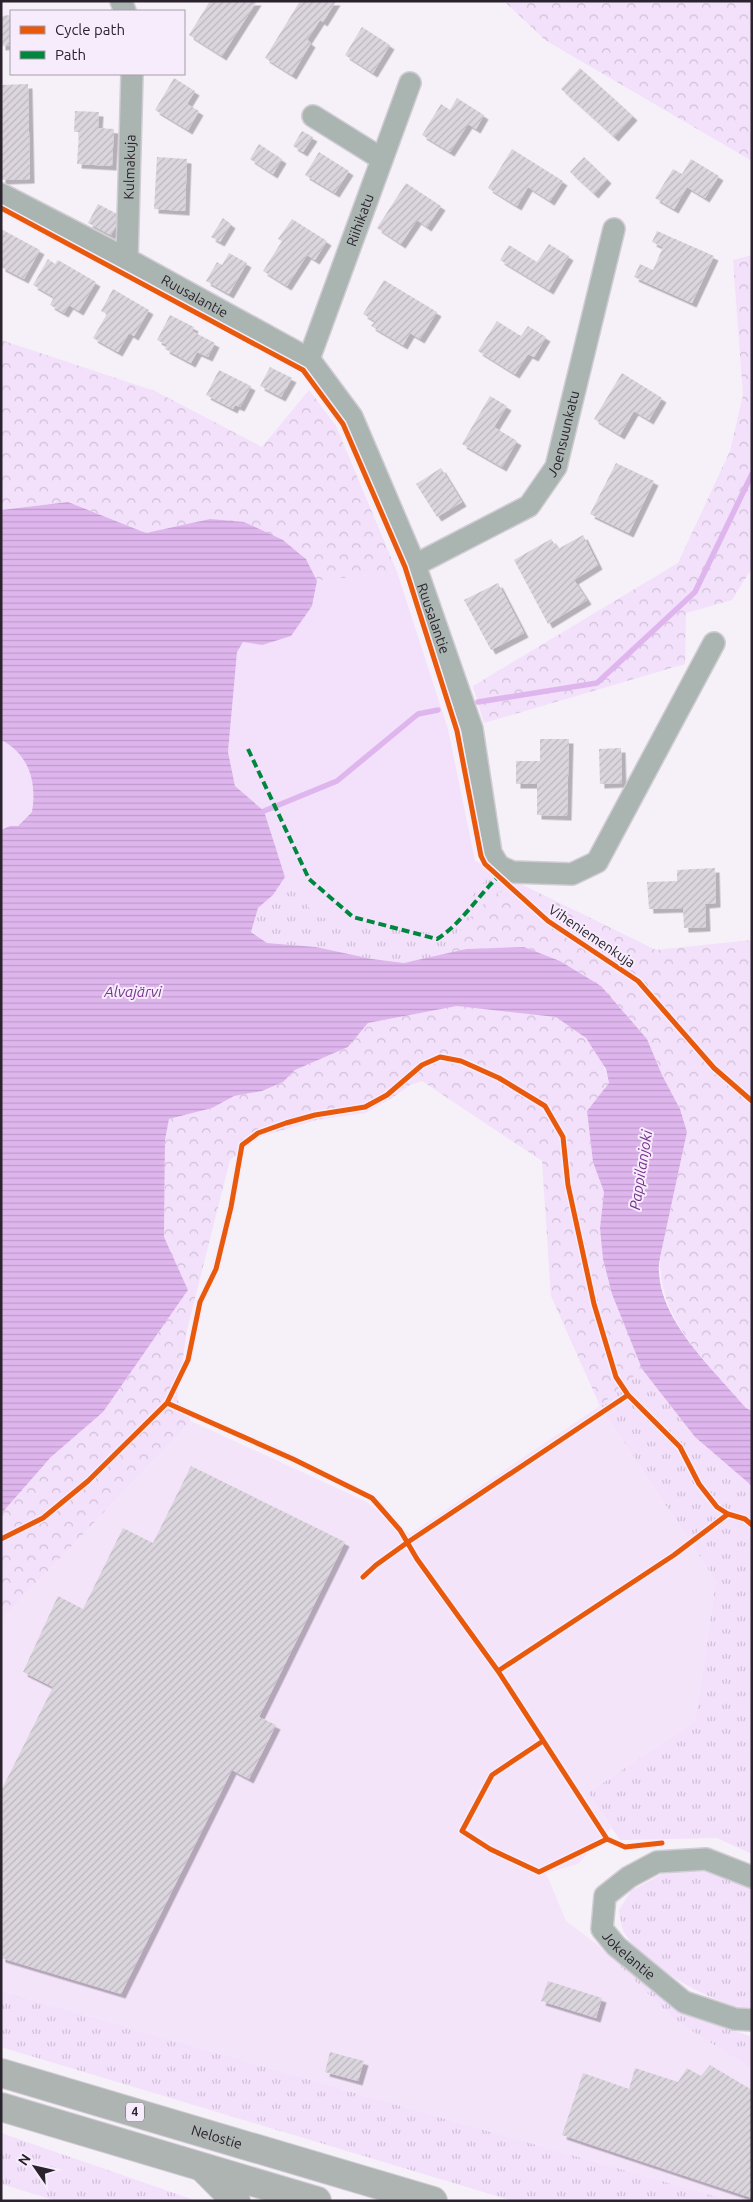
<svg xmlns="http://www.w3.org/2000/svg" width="753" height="2202" viewBox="0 0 753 2202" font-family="Ubuntu,sans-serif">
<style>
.built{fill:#f4e4fa}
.grass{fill:url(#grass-tufts)}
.forest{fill:url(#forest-crowns)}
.green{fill:#f3e0fb}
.water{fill:url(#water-rules)}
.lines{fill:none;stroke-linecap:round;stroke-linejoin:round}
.stream{stroke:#deb6ed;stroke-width:5.5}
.building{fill:url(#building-hatch);filter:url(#shadow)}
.minor-casing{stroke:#d0ccd3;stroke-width:24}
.motorway-casing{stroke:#d0ccd3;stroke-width:30}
.minor{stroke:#aab4b1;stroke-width:21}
.motorway{stroke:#adb4b2;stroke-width:28}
.quiet{stroke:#00873e;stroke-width:4;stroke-dasharray:8 4;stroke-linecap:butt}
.cycleway-casing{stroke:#f7ecfc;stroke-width:8}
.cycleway{stroke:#e8590c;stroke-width:5}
.labels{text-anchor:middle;stroke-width:4;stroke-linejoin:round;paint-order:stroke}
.shield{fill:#f7ecfc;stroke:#685f6b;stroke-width:1}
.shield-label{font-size:12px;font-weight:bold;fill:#2a232d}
.street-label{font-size:14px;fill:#2a232d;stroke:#f7ecfc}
.water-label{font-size:15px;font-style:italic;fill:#75338b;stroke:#f7ecfc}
</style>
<defs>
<pattern id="grass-tufts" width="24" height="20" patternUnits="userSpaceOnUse" patternTransform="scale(1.25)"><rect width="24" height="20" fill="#f3e0fb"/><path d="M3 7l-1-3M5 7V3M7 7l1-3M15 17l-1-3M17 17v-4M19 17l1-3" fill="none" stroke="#d0c0d7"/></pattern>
<pattern id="forest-crowns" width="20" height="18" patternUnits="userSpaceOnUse" patternTransform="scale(1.25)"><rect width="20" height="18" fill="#f3e0fb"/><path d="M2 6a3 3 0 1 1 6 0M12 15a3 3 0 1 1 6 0" fill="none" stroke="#d0c0d7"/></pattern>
<pattern id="water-rules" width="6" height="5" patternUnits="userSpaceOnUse" patternTransform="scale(1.25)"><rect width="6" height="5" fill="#deb6ed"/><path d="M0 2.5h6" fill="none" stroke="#bf9ccc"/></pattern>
<pattern id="building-hatch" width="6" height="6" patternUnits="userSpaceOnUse" patternTransform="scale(1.25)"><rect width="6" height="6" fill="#dbd5de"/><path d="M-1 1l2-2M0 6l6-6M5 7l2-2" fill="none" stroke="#bcb7bf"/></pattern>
<filter id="shadow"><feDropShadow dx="4.5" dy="4.5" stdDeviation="0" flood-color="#0004"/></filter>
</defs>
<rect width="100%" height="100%" fill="#f6f0f8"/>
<path class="built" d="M600,1406L716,1581L695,1721L588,1793L611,1828L578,1864L546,1873L566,1921L598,1945L675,2020L752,2069V2201H731L1,1991V1620L191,1421L365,1501L410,1534Z"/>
<path class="grass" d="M475,861L525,886L492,895L435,957L404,963L372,959L316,947L267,943L251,931L258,908L273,895L285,877L317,917Z
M642,1369L695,1437L752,1486V1854L717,1838L620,1840L588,1793L695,1721L716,1581L600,1406Z
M701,1870L752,1886V2009C714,2006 644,1965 624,1932C621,1927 620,1916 619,1910L631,1891L662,1874Z
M598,1945L681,2012L752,2037V2069L675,2020Z
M1,1991L731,2201H513L1,2047Z
M1,2133L197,2201H57L1,2184Z"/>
<path class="forest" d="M504,1H752V161L545,40Z
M752,255V568L732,600L686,613L685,664L484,723L473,686L678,563L730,451L743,395L733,260Z
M1,340L155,391L262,447L309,390L336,426L397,572L317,581L306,559L283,540L210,519L146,533L68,502L1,510Z
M525,886L656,950L752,940V1411L746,1408C708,1362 654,1318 661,1253L687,1132L680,1109L662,1075L647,1039L600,986L560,961L524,947L466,949L435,957L492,895Z
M457,1006C482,1008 535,1009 556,1017C581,1026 604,1058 609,1083L587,1111L593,1162L604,1192L600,1228L612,1294L642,1369L600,1406L551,1296L542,1161L422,1081L410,1085L392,1098L365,1113L317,1120L259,1137L230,1160L187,1330L177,1399L191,1421L1,1620V1514L146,1350L188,1290L164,1237L165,1140L169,1119L212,1108L234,1095L262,1091L283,1082L295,1070L348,1047L368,1023Z"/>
<path class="green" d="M397,572L448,729L475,861L487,879L438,934L317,917L285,877L264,811L235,786L228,752L237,651L243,642L262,645L312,606L317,581Z
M1,740C30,754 37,782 32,812L18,826H10L1,830Z"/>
<path class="water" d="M68,502L146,533L210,519L244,522L283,540L301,555L306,559L317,581L312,606L291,636L262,645L243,642L237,652L228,752L235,786L264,811L285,877L273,895L258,908L251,932L267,943L316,947L372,959L404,963L466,949L524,947L560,961L601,986L647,1039L662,1075L680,1109L687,1132L661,1253C660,1259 658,1266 659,1272C661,1323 715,1371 746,1408L752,1411V1486L695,1437L642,1369L612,1294L603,1259L600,1228L604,1192L593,1162L587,1111L609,1083L606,1069L586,1038L556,1017L457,1006L368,1023L348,1047L295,1070L283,1082L262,1091L234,1096L212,1108L169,1119L165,1140L164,1237L188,1290L103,1412L51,1457L1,1514V830L10,826H18L32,812C37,782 29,754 1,740V510Z"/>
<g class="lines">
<path class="stream" d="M478,702L597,683L695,592L752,474
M264,811L337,781L418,714L438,710"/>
</g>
<path class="building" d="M210,1H257L222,56L189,35Z
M300,1H336L323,22L320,20L307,40L311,43L292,75L265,58Z
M11,15V45L1,46V16Z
M362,27L390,45L373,73L345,55Z
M580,68L633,116L614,137L561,89Z
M174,78L195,91L187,104L199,111L188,130L155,110Z
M28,84L30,179L1,180V85Z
M457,98L484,115L476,129L468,124L450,152L422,135L441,104L450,110Z
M75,111L99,112L98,128L114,129L112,166L77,164L79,132H74Z
M302,131L313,137L303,152L293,146Z
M259,144L282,159L273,174L250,159Z
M512,149L563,181L550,201L528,187L517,206L488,188Z
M319,152L349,171L335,193L305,175Z
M157,157L187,159L185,211L154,209Z
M584,157L607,179L594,194L570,172Z
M691,159L719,176L705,198L687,187L674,209L655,198L673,169L682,174Z
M406,183L441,206L427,227L417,220L401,244L377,228Z
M98,204L121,216L111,235L88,223Z
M223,218L231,224L220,242L211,237Z
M292,219L327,241L315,260L307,255L287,286L263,271L282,241L278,239Z
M1,229L40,250L24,279L1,267Z
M657,231L714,256L692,303L634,277L640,264L653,270L663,247L652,242Z
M549,244L569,256L549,290L500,260L509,245L537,262Z
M229,253L247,263L229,294L206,281L217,262L222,265Z
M48,259L55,264L58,260L96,282L79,311L69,305L64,313L50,305L54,297L33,285Z
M384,280L437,312L420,339L410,333L403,345L371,326L375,321L363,314Z
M113,289L149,310L134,336L129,333L118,352L93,338L107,314L101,311Z
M170,315L194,327L192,331L215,343L208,357L197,352L191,363L165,349L167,345L157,340Z
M497,321L521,336L528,326L546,337L534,357L528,354L515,374L478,351Z
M270,367L292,378L281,397L260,386Z
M219,370L251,386L240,407L235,405L233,409L206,395Z
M622,373L662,398L649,420L634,411L620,435L594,419Z
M490,396L507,406L494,427L517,441L502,467L462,444Z
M616,463L654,481L629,533L590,514Z
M441,468L462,502L437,517L416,484Z
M583,535L598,565L574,580L587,600L548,624L514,560L551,539L558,549Z
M498,583L524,633L491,650L464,600Z
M540,739H569L567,816L537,815V784H516V761H540Z
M621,748L622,783L600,784L599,749Z
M715,868L716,903L705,904L706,927L684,928L683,908L649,909L647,882L677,881V870Z
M191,1466L345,1542L259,1717L276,1725L249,1779L232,1770L121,1994L1,1958V1791L53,1687L23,1672L58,1596L83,1609L123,1528L153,1543Z
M548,1981L602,1998L596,2018L541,2001Z
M330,2052L364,2061L358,2081L325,2072Z
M710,2065L752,2090V2198L562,2135L583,2073L629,2089L635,2068L678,2082L687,2068L701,2076Z"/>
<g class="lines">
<defs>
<g id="minor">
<path d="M121,1L125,11"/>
<path d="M313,116L382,159"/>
<path id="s1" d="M1,194L127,259L309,359L352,417L415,565L472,729L491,853L499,866L512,872L572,874L597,862L714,643"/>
<path id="s2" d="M127,259L132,74"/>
<path id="s3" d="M309,359L410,83"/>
<path id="s4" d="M415,565L529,506L556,467L614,229"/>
<path id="s5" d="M752,1877L706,1859L657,1862L629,1877L605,1896L602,1929L616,1946L684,2002L735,2019L752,2020"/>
</g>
<g id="motorway">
<path id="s6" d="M1,2073L433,2201"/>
<path d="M1,2107L317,2201"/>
<path d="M203,2168L236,2201"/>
</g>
</defs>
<use href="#minor" class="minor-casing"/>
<use href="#motorway" class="motorway-casing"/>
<use href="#minor" class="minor"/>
<use href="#motorway" class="motorway"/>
<path class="quiet" d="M248,749L309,879L353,917L437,939C461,924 477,897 498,877"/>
<defs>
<path id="cycleway" d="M1,208L303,370L343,424L405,567L457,731L481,856L485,864L548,921L638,981L714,1068L752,1101
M1,1539L43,1518L88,1481L167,1403
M363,1577L376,1565L408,1542L628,1395
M498,1671L674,1555L728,1514
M543,1741L492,1775L462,1831L490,1849L539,1872L607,1839
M662,1843L625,1847L607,1839L498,1671L417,1559L400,1530L372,1498L293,1459L167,1403L188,1360L200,1302L216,1269L231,1207L242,1145L258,1133L286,1123L315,1115L365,1107L387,1095L422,1065L440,1057L461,1061L499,1078L545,1106L563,1137L568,1185L594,1304L616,1377L628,1395L680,1447L699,1484L717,1507L728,1514L745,1519L752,1525"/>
</defs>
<use href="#cycleway" class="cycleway-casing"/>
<use href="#cycleway" class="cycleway"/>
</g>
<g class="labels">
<rect class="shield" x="126" y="2102.5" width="18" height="19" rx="4"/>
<g class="shield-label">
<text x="135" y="2116">4</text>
</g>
<g class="street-label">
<text dy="5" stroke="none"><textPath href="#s2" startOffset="92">Kulmakuja</textPath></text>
<text dy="5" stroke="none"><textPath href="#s3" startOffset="148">Riihikatu</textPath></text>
<text dy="5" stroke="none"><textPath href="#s1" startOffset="219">Ruusalantie</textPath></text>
<text dy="5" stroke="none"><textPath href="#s4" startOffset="210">Joensuunkatu</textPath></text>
<text dy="5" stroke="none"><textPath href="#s1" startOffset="639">Ruusalantie</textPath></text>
<text transform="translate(592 936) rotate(34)" y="5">Viheniemenkuja</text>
<text dy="5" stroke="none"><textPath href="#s5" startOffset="232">Jokelantie</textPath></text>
<text dy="5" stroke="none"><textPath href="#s6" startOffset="225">Nelostie</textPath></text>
</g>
<g class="water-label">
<text x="133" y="997">Alvajärvi</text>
<text transform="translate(641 1170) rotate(-81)" y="5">Pappilanjoki</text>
</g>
</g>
<rect width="753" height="2202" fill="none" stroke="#2a232d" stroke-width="5"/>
<rect x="10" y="10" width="175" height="65" fill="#f7ecfc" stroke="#a59ca9"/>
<rect x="20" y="26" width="25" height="8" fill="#e8590c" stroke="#a59ca9"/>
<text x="55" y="35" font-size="15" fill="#2a232d">Cycle path</text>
<rect x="20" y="51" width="25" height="8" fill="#00873e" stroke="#a59ca9"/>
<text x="55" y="60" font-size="15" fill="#2a232d">Path</text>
<g transform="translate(35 2167) rotate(304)" stroke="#f7ecfc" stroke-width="4" paint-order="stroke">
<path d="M0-4L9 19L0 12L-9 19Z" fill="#2a232d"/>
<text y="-8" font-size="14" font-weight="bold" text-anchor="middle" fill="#2a232d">N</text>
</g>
</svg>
